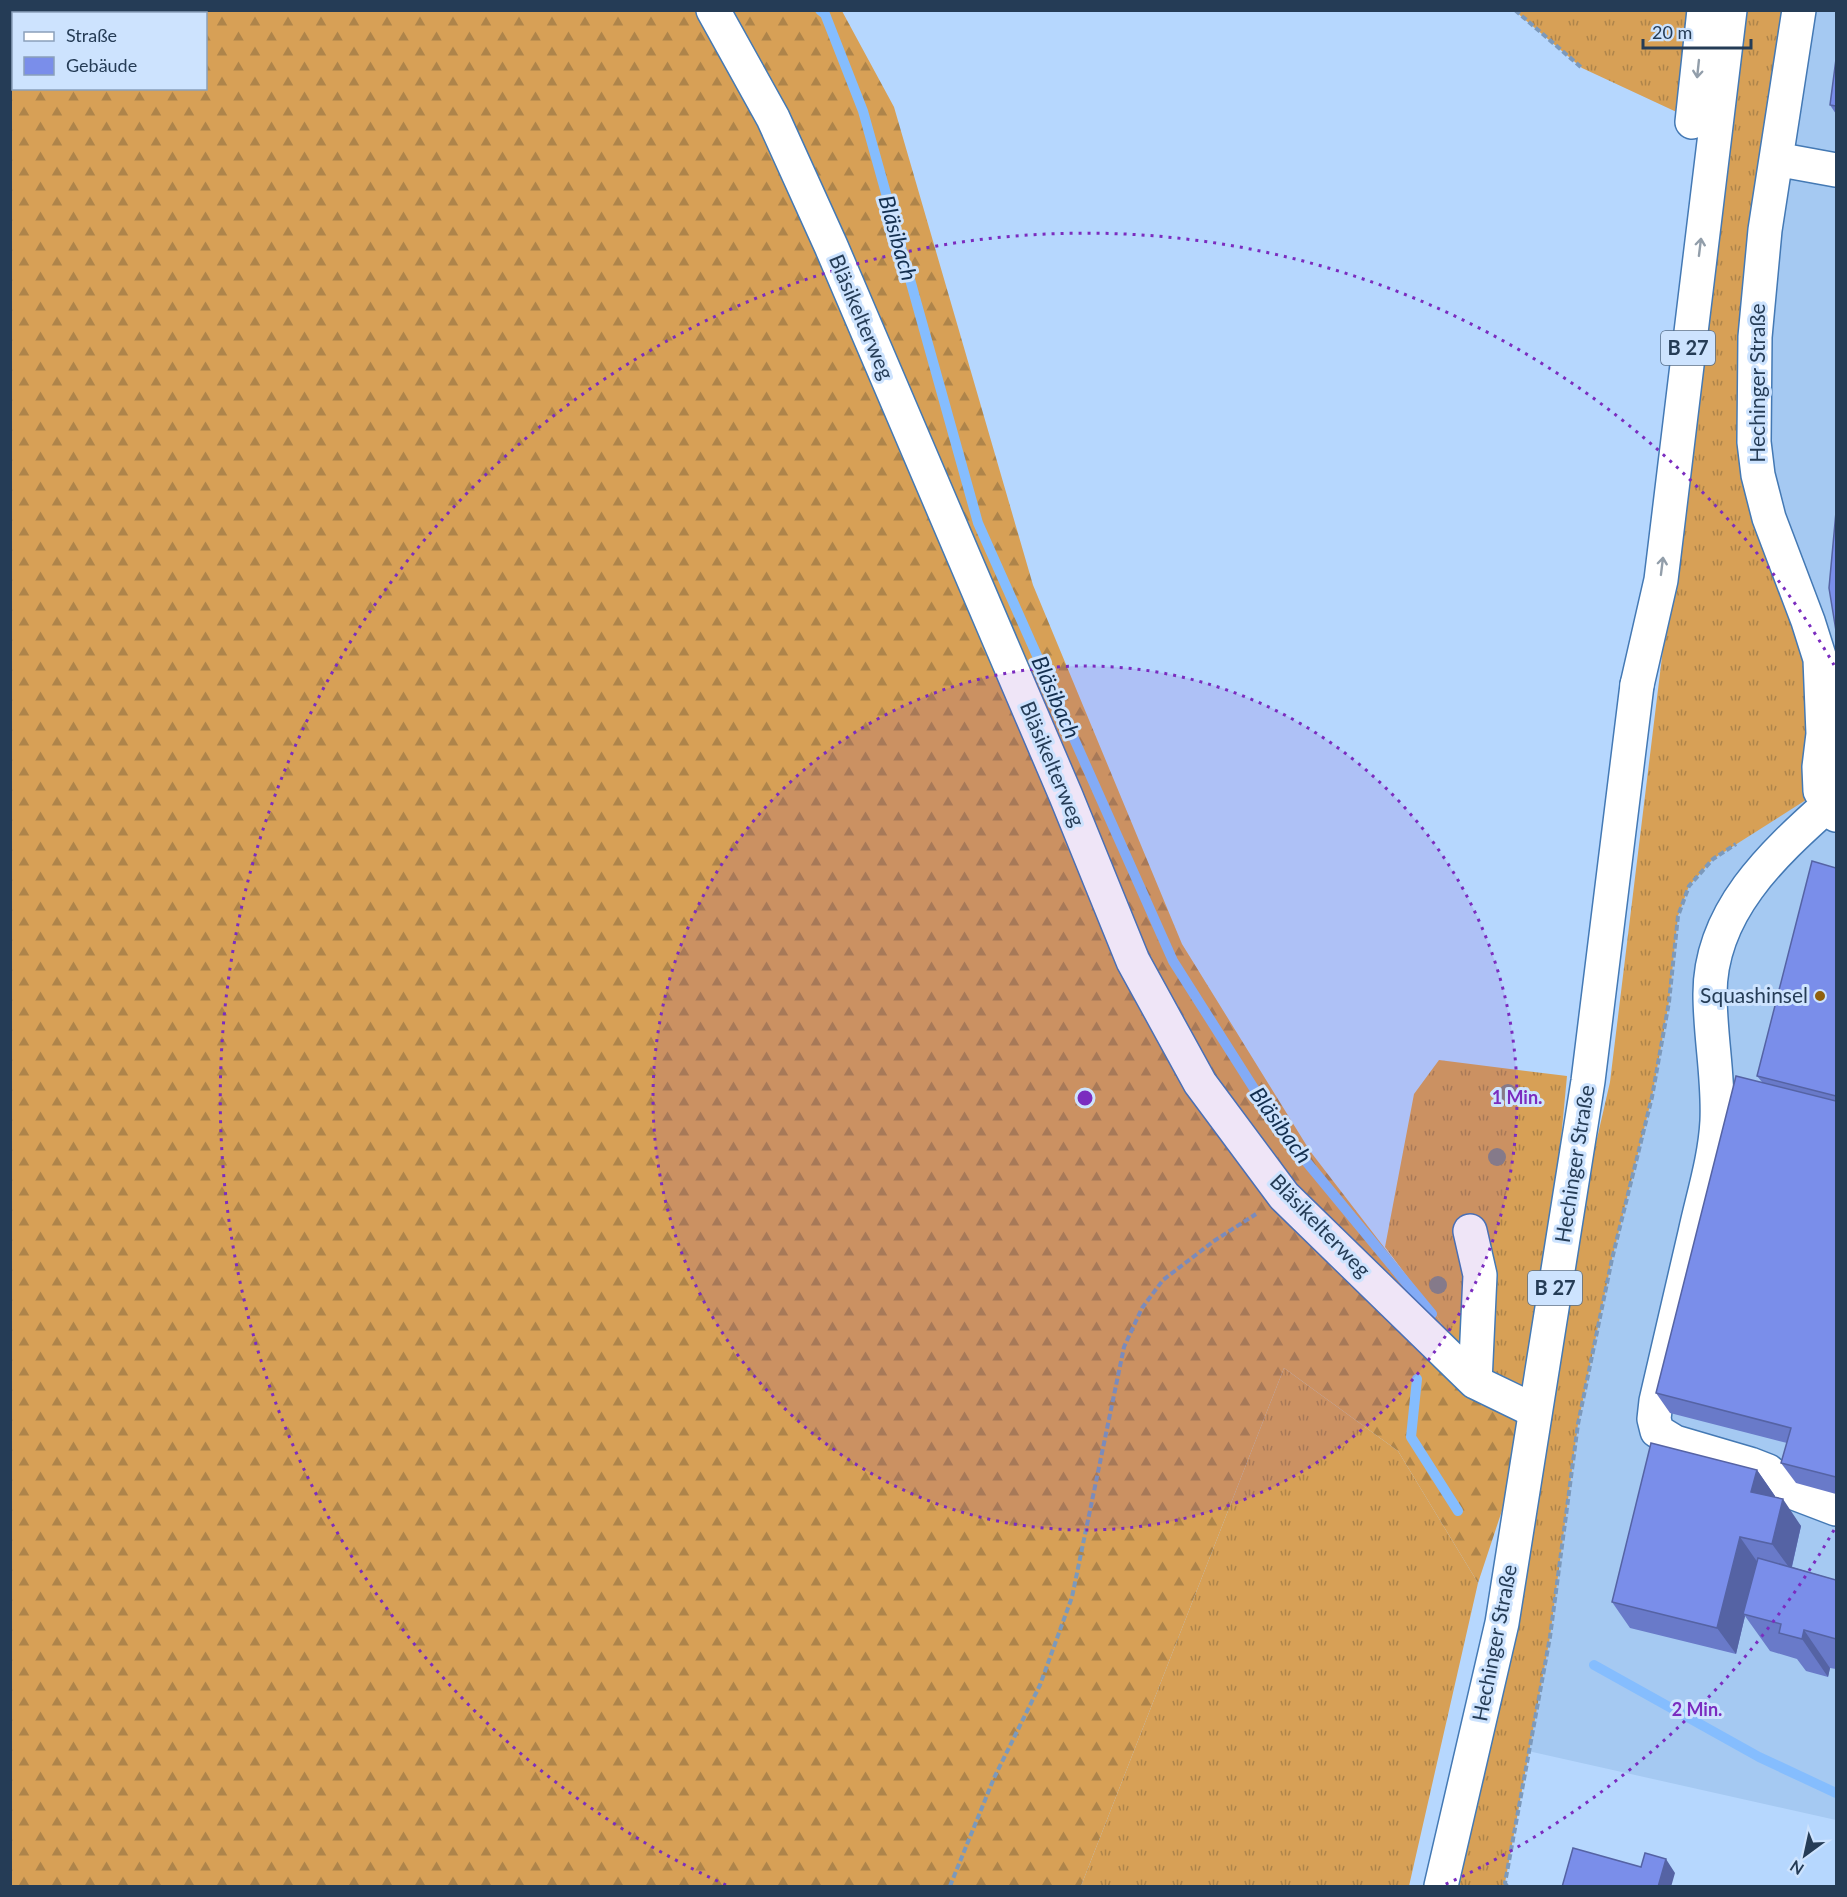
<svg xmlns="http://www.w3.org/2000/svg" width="1847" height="1897" viewBox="0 0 1847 1897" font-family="Lato,sans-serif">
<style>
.built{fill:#a5c9f2}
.grass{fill:url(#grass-tufts)}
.forest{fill:url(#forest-firs);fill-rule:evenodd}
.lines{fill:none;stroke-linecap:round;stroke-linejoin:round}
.stream{stroke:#85bdfe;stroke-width:10}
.minor-casing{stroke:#4479b4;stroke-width:36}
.major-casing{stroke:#4479b4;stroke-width:36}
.highway-casing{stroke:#4479b4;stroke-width:36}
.path{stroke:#7c99bb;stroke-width:4;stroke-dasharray:6 3;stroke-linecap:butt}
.minor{stroke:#fff;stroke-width:33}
.major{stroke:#fff;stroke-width:33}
.highway{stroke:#fff;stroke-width:33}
.tree{fill:#878683}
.wall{fill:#697ac9}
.shaded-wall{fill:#5563a4}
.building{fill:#7a8eea;stroke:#5563a4;stroke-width:1.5}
.oneway{stroke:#929eaa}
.ring{fill:none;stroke:#7b2cbf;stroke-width:3;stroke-dasharray:3 6}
.poi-dot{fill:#90600d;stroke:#cde3fe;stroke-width:2}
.labels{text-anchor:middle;stroke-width:6;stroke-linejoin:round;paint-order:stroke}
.shield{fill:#cde3fe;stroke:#576e88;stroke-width:1.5}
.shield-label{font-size:20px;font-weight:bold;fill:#253c56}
.street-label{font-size:21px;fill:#253c56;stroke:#cde3fe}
.poi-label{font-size:21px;fill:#253c56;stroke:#cde3fe;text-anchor:end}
.water-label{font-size:22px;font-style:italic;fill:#132f4f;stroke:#cde3fe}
.centre{fill:#7b2cbf;stroke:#cde3fe;stroke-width:3}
.ring-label{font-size:18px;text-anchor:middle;font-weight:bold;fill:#7b2cbf;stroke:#cde3fe;stroke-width:6;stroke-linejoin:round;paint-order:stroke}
</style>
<defs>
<pattern id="grass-tufts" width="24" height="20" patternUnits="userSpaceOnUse" patternTransform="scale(1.5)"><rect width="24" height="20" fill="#d7a056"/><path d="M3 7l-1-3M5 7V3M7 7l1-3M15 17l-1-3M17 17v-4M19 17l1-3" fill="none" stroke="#ae844a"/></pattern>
<pattern id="forest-firs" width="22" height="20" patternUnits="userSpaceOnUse" patternTransform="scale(1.5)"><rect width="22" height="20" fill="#d7a056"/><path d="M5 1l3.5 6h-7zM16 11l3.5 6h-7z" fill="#ae844a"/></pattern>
</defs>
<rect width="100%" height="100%" fill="#b6d7fe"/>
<path class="built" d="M1799,11H1836V1820L1528,1751L1550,1637L1578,1424L1612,1259L1652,1097L1669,1002L1678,916L1689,886L1713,859L1820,790L1758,475Z"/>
<path class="grass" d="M1515,11H1692L1683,115L1582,68Z
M1741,11H1799L1754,442L1808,621L1820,791L1713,859L1689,886L1678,916L1669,1002L1652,1097L1612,1259L1578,1424L1550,1637L1505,1883L1507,1886H1441L1535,1411L1475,1382L1437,1316L1385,1247L1414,1094L1439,1060L1567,1076L1536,1404L1610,1082Z
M1284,1368L1398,1451L1478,1583L1409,1886H1081Z"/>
<path class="forest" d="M11,11H842L894,107L1033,585L1182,944L1310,1151L1437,1316L1475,1382L1535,1411L1478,1583L1398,1451L1284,1368L1081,1886H11ZM14,14H206V88H14Z"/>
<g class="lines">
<path class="stream" d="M820,10L825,14L863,111L978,523L1173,961L1281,1131L1432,1314
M1417,1379L1411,1437L1458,1511
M1594,1665L1759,1757L1836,1793"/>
<defs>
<path id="minor" d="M713,10L773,118L831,246L1066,796L1133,961L1200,1083L1284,1196L1475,1382L1535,1411
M1799,10L1765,230L1755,337L1754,442L1758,475L1769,518L1808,621L1820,659L1823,734L1819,767L1820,791L1836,815
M1776,159L1836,170
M1829,804C1772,855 1710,912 1710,994C1710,1036 1719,1079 1717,1121C1715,1159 1703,1196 1695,1233C1682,1289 1669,1345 1656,1401L1654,1419L1657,1431L1675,1442L1750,1464L1768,1471L1794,1493L1836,1509
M1470,1231L1480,1275L1475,1382"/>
<path id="major" d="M1441,1886L1502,1623L1588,1081L1637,685"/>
<path id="highway" d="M1692,122L1704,10
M1637,685L1661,580L1730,10"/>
</defs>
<use href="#minor" class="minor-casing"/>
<use href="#major" class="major-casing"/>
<use href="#highway" class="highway-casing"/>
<path class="path" d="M1515,10L1582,68
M950,1886L994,1778L1040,1685L1072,1597L1124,1347L1142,1308L1163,1280L1214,1241L1256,1214
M1507,1886L1505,1883L1550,1637L1578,1424L1612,1259L1652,1097L1669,1002L1678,916L1689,886L1713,859L1736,844"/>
<use href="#minor" class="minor"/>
<use href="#major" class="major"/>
<use href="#highway" class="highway"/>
</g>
<g class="tree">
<circle cx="1508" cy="1093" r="9"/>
<circle cx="1497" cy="1157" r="9"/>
<circle cx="1438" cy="1285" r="9"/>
</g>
<path class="wall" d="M1836,59V114L1830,105Z
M1836,868V1494L1796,1483L1781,1463L1787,1443L1670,1413L1656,1393L1762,1082L1757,1076Z
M1757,1470L1775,1496V1497L1801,1526L1792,1567L1836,1580V1669L1830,1668L1828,1677L1806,1671L1797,1659L1770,1651L1745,1616L1736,1654L1630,1628L1612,1602Z"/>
<path class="shaded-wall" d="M1757,1470L1775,1496L1770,1518L1751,1492Z
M1783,1499L1801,1526L1791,1570L1772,1544Z
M1740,1537L1758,1563L1743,1614L1745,1616L1736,1654L1717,1628Z
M1804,1630L1830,1668L1828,1677L1802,1639Z
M1666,1859L1675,1873L1671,1887H1658Z"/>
<path class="building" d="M1836,59V106L1830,105Z
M1836,512V631L1829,588Z
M1812,861L1836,868V1096L1757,1076Z
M1736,1076L1836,1101V1477L1781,1463L1791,1428L1656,1393Z
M1651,1443L1757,1470L1751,1492L1783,1499L1772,1544L1740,1537L1717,1628L1612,1602Z
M1758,1558L1836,1580V1639L1804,1630L1802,1639L1779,1633L1781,1624L1743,1614Z
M1573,1848L1641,1867L1645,1853L1666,1859L1658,1887H1562Z"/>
<defs><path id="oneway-shaft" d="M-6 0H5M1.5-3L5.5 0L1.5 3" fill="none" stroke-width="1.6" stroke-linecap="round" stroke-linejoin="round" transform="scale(1.5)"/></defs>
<g class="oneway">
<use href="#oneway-shaft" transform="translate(1698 69) rotate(96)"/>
<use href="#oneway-shaft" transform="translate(1700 247) rotate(-83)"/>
<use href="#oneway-shaft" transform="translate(1662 566) rotate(-83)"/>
</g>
<circle cx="1085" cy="1098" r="432" fill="#7b2cbf" fill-opacity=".12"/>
<g class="ring">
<circle cx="1085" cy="1098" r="432"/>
<path d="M1834 1530A865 865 0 0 1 1444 1885M726 1885A865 865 0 1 1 1834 665"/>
</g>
<circle class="poi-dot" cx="1820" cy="996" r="6"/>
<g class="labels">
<g class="shield">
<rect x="1661" y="331" width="54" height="34" rx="4.5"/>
<rect x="1528" y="1271" width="54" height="34" rx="4.5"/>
</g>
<g class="shield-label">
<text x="1688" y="355">B 27</text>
<text x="1555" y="1295">B 27</text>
</g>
<g class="street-label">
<text transform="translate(861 317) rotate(67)" y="7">Bläsikelterweg</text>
<text transform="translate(1758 383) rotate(-90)" y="7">Hechinger Straße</text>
<text transform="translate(1052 764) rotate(67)" y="7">Bläsikelterweg</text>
<text transform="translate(1575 1164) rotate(-81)" y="7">Hechinger Straße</text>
<text transform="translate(1320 1226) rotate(46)" y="7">Bläsikelterweg</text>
<text transform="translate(1495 1643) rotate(-79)" y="7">Hechinger Straße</text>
</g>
<g class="poi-label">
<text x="1808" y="1003">Squashinsel</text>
</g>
<g class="water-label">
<text transform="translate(898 238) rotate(74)" y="8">Bläsibach</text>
<text transform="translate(1056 697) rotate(66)" y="8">Bläsibach</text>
<text transform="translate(1281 1125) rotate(54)" y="8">Bläsibach</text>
</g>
</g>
<circle cx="1085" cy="1098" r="9" class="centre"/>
<g class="ring-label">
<text x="1517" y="1104">1 Min.</text>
<text x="1697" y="1716">2 Min.</text>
</g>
<rect width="1847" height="1897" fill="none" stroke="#253c56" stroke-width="24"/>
<rect x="12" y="12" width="195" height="78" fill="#cde3fe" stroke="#8aa0bb" stroke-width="1.5"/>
<rect x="24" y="32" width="30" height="9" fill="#ffffff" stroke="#8aa0bb" stroke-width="1.5"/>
<text x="66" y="42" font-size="18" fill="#253c56">Straße</text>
<rect x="24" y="57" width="30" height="18" fill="#7a8eea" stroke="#8aa0bb" stroke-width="1.5"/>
<text x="66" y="72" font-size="18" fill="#253c56">Gebäude</text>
<g transform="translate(1805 1855) rotate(213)" stroke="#cde3fe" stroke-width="4.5" paint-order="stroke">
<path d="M0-4.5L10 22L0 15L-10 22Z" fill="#253c56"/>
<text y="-9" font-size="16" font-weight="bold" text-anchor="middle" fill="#253c56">N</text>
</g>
<path d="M1643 39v9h108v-9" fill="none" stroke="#253c56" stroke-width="3"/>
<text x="1652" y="39" font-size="18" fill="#253c56" stroke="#cde3fe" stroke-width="4.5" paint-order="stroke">20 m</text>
</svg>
